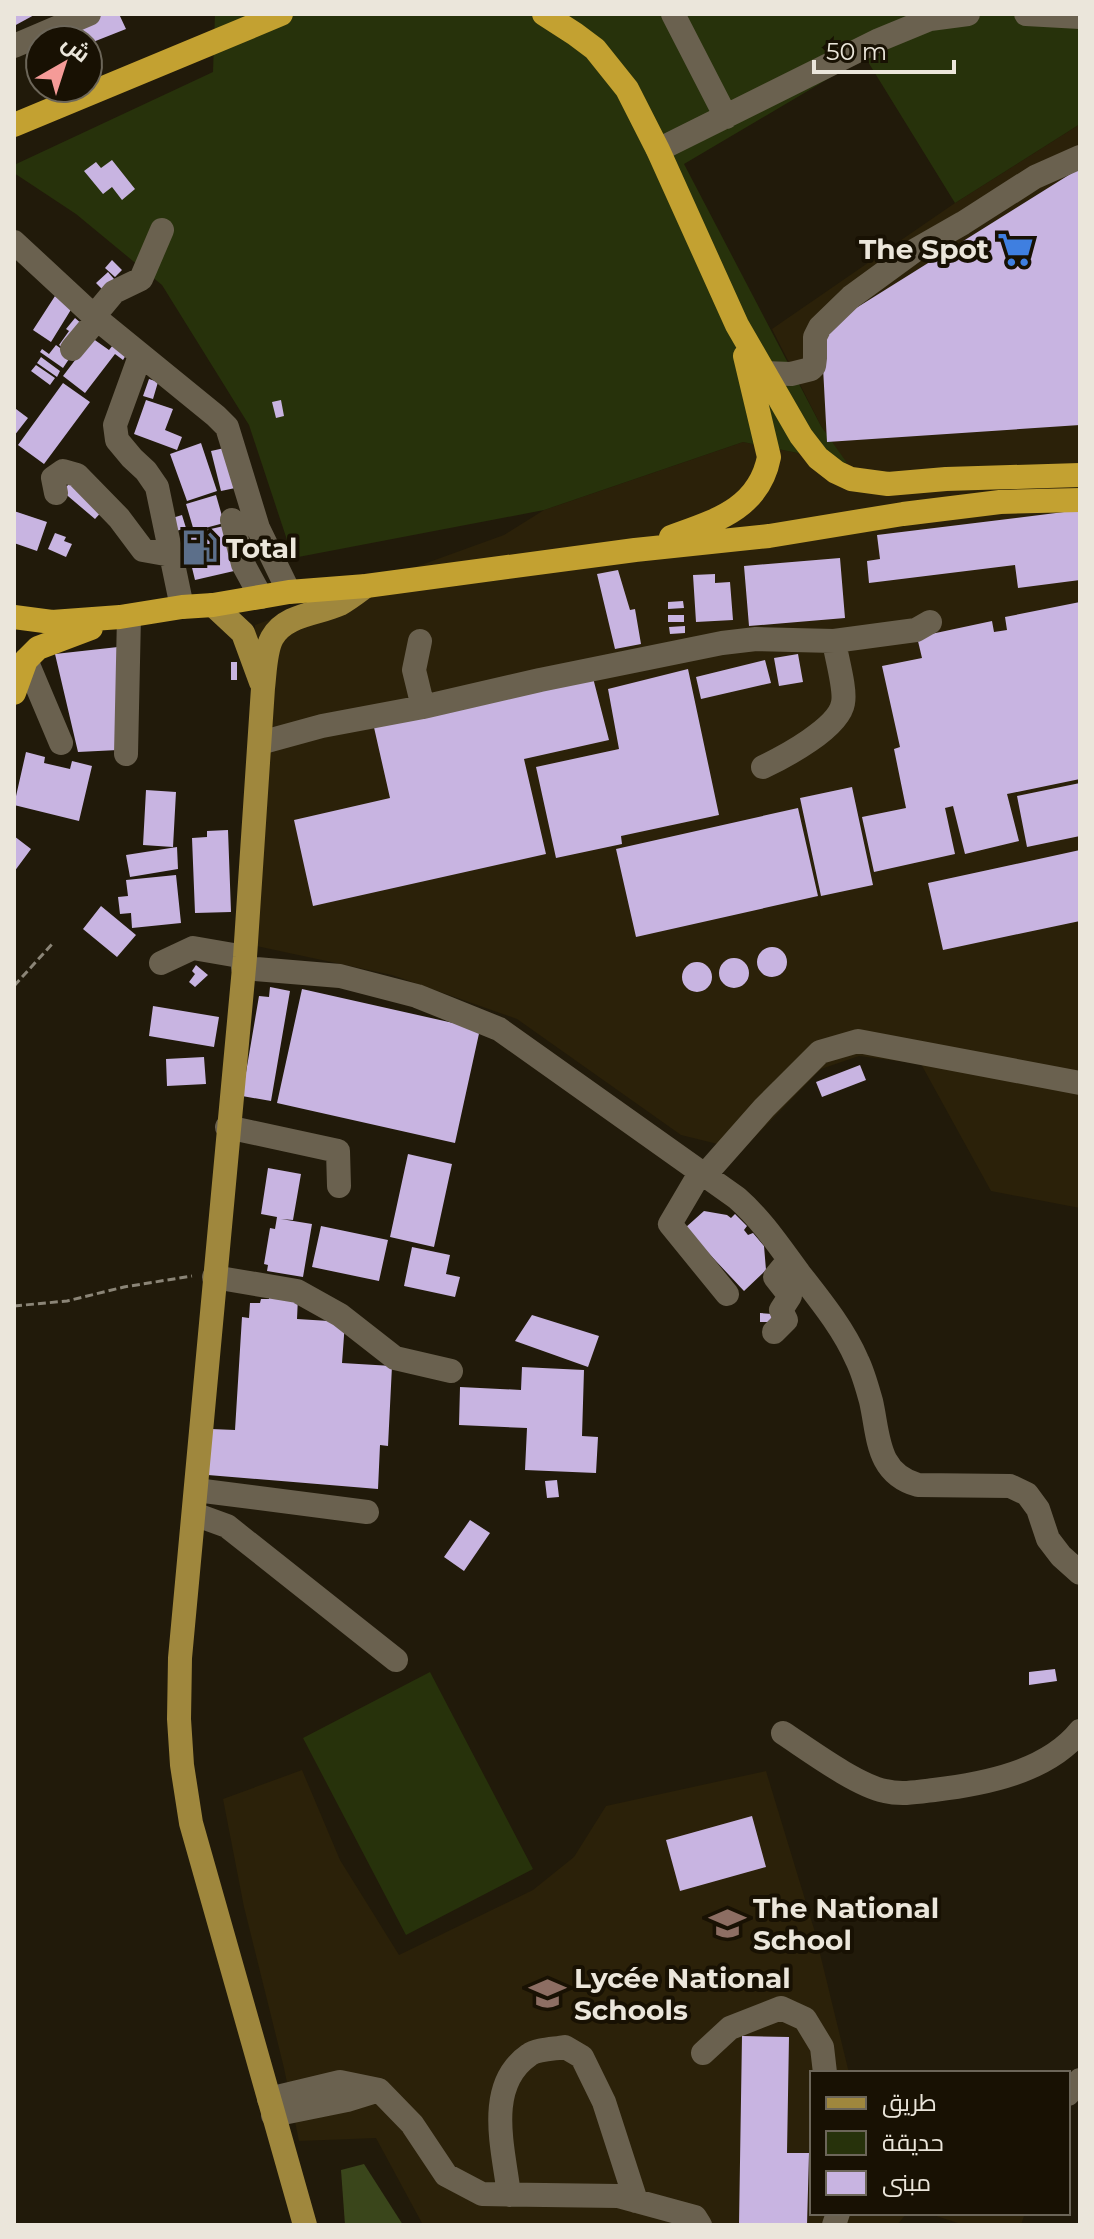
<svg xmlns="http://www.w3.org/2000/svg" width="1094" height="2239" viewBox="0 0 1094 2239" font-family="Montserrat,Cairo,sans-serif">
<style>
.built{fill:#2b2109}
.green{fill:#27320b}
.forest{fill:#3a461b}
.building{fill:#c8b4e1}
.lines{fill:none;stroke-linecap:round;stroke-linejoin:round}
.path{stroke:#8b8577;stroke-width:3;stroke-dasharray:8 4;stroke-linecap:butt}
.minor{stroke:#6a614f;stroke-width:24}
.major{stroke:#9f873d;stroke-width:24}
.highway{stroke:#c3a131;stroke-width:24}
.labels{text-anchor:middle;stroke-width:8;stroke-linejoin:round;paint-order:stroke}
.poi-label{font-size:28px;font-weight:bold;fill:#ebe6db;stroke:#181103;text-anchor:start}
</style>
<rect width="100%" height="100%" fill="#211a0a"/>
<path class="built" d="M1080,124V1208L991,1191L921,1064L859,1056L821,1069L742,1150L681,1135L517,1019L392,975L252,945L255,625L504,535L544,510L743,442L846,463L821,426L772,329L955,203Z
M302,1770L340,1860L399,1955L533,1890L574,1857L606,1806L766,1771L814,1929L849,2073H812V2213H907L897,2225H423L376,2138L299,2141L284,2068L244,1907L223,1799Z
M927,2213H1025L1021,2225H964Z"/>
<path class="green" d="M215,14H1080V124L955,203L865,57L684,164L821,426L847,463L743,442L544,510L293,558L249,425L162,285L76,214L14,173V165L213,72Z
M430,1672L533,1869L406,1935L303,1738Z"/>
<path class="forest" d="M364,2164L403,2225H345L341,2170Z"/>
<path class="building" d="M14,14H36L14,26Z
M100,14H119L126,29L88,44V40H71L66,28Z
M112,160L135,189L122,200L112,187L103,194L84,171L96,162L101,168Z
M1080,168V425L827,442L821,330Z
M112,260L122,270L115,277L105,268Z
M108,272L114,279L103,290L96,283Z
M55,296L72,308L51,342L33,330Z
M75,318L82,324L64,349L59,345L69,331L66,329Z
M92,338L109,350L113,345L126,355L123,360L115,354L85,393L63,376Z
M56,345L71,356L63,368L40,352L42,349L49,354Z
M41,357L60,371L57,377L37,363Z
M36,365L55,378L50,385L31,371Z
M149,379L158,382L153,399L143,396Z
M63,383L90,402L44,464L18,445Z
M146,400L173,409L165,430L182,437L177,450L134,434Z
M281,400L284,416L276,418L272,402Z
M16,409L28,418L14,436V412Z
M201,443L217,491L187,501L170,454Z
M229,447L240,487L221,491L211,451Z
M72,481L104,509L95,519L62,491Z
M216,495L224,523L194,531L186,504Z
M1080,510V580L1018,588L1015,565L869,583L867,561L880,559L877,535Z
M14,511L47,522L37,551L14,543Z
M182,515L186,528L173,532L169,519Z
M224,526L234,571L195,580L184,535Z
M55,533L66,537L64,541L72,544L66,557L48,549Z
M840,558L845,618L749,626L744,566Z
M618,570L630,610L635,609L641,644L615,649L597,574Z
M715,574V583L730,582L733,620L696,622L693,575Z
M683,601L684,608L668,609V602Z
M1080,602V779L1007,794L1019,841L965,854L953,806L945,808L955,854L874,872L862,817L906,808L894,749L900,747L882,666L922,658L917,637L992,621L994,632L1007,630L1005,617Z
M668,615H684V622H668Z
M685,626V633L670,634L669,627Z
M118,647V750L78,752L55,654Z
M798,654L803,682L779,686L774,658Z
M765,660L771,683L701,699L696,677Z
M231,662H237V680H231Z
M688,669L719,815L621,836L622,844L556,858L536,767L619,749L608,689Z
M592,674L609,740L524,759L546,854L313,906L294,820L390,798L373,723Z
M26,752L45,757L44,763L70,769L72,761L92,766L79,821L14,805Z
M1080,783V836L1027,847L1017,796Z
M852,787L873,885L821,896L800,798Z
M146,790L176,792L173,847L143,845Z
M798,808L818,896L636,937L616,849Z
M228,830L231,912L195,913L192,838L207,837V831Z
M14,836L31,849L14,872Z
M177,847L178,869L130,877L126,855Z
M1080,850V921L943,950L928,883Z
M176,875L181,923L132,928L131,913L120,914L118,897L128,896L126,880Z
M101,906L136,935L117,957L83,929Z
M757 962a15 15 0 1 1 30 0a15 15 0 1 1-30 0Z
M719 973a15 15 0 1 1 30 0a15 15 0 1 1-30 0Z
M682 977a15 15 0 1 1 30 0a15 15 0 1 1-30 0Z
M196,965L208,975L195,987L189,982L195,974L192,971Z
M270,987L290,991L271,1101L242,1096L259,996L269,997Z
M302,989L480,1029L455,1143L277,1103Z
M153,1006L219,1017L214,1047L149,1036Z
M204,1057L206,1084L167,1086L166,1059Z
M860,1065L866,1080L822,1097L816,1082Z
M408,1154L452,1164L434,1247L390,1237Z
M268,1168L301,1174L293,1220L281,1219L312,1224L303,1277L267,1271L268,1265L264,1264L270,1228L275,1229L277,1217L261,1214Z
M704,1211L727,1215L731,1218L735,1214L747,1226L744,1230L748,1235L753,1233L764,1246L766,1270L744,1291L685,1228Z
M321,1226L388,1240L379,1281L312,1267Z
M412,1247L450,1255L446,1274L460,1277L455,1297L404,1286Z
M269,1295L298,1297L297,1319L345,1322L342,1363L392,1366L388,1446L380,1445L378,1489L208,1475L211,1429L235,1430L242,1317L249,1318L250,1303H260L261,1299H269Z
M760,1313L772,1314L771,1322H760Z
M532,1315L599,1336L588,1367L515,1341Z
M522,1367L584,1370L582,1436L598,1437L596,1473L525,1470L527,1428L459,1425L460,1387L521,1390Z
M557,1480L559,1497L547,1498L545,1481Z
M470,1520L490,1533L464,1571L444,1557Z
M1055,1669L1057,1681L1029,1685V1672Z
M752,1816L766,1867L680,1891L666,1840Z
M742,2036L789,2037L787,2153H809L807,2225H739Z"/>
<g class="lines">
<path class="path" d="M14,986L53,943
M14,1306L67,1301L124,1287L192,1276"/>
<path class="minor" d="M673,14L726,117
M1026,14L1080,17
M14,46L89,14
M658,150L879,40L930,19L968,14
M14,242L97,319L216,416L227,427L258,528L289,592
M94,316L114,292L141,279L162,230
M72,349L97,319
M140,356L115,425L117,440L132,458L146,471L157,487L182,607
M764,373L791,374L811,369L814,366L815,358V337L820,327L851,297L914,251L963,223L1035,177L1080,157
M56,493L53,478L63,471L77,475L119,518L143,550L171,555
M232,520L243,564L261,597
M420,641L414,670L423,707
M26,660L61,743
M260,743L322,726L423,707L540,680L722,643L756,639L834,641L916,630L930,622
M126,754L129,616
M763,767C784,757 839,728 843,703C846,689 836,656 834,641
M161,963L193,948L245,957
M243,968L340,976L417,996L499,1029L737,1198C762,1220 779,1246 799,1273C820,1300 843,1328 857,1360C863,1372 867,1387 871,1401C879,1436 876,1473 918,1485L1010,1486L1027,1494L1038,1509L1048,1539L1061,1556L1080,1573
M227,1127L338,1151L339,1186
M700,1173L670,1224L727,1294
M704,1176L764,1108L820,1052L858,1041L1080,1083
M214,1277L297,1291L340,1315L395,1358L451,1371
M774,1332L786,1320L781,1310L790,1296L775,1277L789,1260
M196,1490L367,1512
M194,1514L227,1526L396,1660
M783,1733C809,1750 856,1785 885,1791C901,1795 918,1792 934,1790C984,1784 1047,1772 1080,1731
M703,2053L730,2028L781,2008L805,2019L822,2047L825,2073
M1068,2094L1080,2080
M269,2099L340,2082L379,2090L412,2124L446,2175L482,2194L618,2196L695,2217L700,2225
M273,2115L347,2100L376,2091
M509,2195C504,2150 484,2086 529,2055C537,2049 555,2049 565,2047L582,2057L604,2102L636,2201
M834,2225L838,2213"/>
<path class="major" d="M213,605L243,633L261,682
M305,2225L191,1823L182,1765L179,1719L180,1658L245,957L263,688C265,672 265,651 272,638C285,614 319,614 340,604C349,599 358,592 366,586"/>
<path class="highway" d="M544,14L575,34L595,49L627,89L658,150L737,325L801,436L818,458L836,472L851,479L888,484L946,479L1080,475
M14,125L281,14
M671,537C715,521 759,509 769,457L745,356
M14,617L52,622L120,617L182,607L213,605L289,592L366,586L635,550L769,536L903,514L1000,502L1080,500
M14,693L26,660L38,648L91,628"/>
</g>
<defs>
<symbol id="supermarket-bare" viewBox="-9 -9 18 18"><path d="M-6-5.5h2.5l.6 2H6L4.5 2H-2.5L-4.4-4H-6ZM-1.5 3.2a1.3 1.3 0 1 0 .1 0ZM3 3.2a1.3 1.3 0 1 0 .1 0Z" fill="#3f7fe0" stroke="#181103" stroke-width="2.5" paint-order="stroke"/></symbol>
<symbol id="fuel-bare" viewBox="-9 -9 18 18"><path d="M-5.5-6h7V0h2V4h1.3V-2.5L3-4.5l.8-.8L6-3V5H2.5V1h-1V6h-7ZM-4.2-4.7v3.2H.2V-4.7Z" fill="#5c6f8a" stroke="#181103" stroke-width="2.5" paint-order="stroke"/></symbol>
<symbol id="school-bare" viewBox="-9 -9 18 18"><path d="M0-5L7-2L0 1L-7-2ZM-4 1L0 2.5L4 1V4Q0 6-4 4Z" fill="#8d6e63" stroke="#181103" stroke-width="2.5" paint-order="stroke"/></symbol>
</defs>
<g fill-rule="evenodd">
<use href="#supermarket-bare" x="990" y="224" width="51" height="51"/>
<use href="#fuel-bare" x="174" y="522" width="51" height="51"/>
<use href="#school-bare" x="702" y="1898" width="51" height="51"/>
<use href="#school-bare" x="522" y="1968" width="51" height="51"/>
</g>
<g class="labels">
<g class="poi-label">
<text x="989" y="259" text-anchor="end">The Spot</text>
<text x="226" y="558">Total</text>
<text x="753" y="1918">The National<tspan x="753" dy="32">School</tspan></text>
<text x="574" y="1988">Lycée National<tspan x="574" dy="32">Schools</tspan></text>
</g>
</g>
<rect width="1094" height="2239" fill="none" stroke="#ebe6db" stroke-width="32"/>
<rect x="810" y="2071" width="260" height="144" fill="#181103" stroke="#6c6659" stroke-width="2"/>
<rect x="826" y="2097" width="40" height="12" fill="#9f873d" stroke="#6c6659" stroke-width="2"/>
<text x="882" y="2111" font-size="24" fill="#ebe6db">طريق</text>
<rect x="826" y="2131" width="40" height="24" fill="#27320b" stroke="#6c6659" stroke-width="2"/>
<text x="882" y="2151" font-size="24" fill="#ebe6db">حديقة</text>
<rect x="826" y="2171" width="40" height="24" fill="#c8b4e1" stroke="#6c6659" stroke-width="2"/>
<text x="882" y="2191" font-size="24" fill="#ebe6db">مبنى</text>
<g transform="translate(64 64) rotate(39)"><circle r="38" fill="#181103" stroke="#6c6659" stroke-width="2"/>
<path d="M0-6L14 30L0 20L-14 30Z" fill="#f59b98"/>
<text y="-12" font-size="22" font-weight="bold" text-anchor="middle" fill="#ebe6db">ش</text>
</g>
<path d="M814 60v12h140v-12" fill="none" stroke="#ebe6db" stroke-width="4"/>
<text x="826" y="60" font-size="24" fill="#ebe6db" stroke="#181103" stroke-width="6" paint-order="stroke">50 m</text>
</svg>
